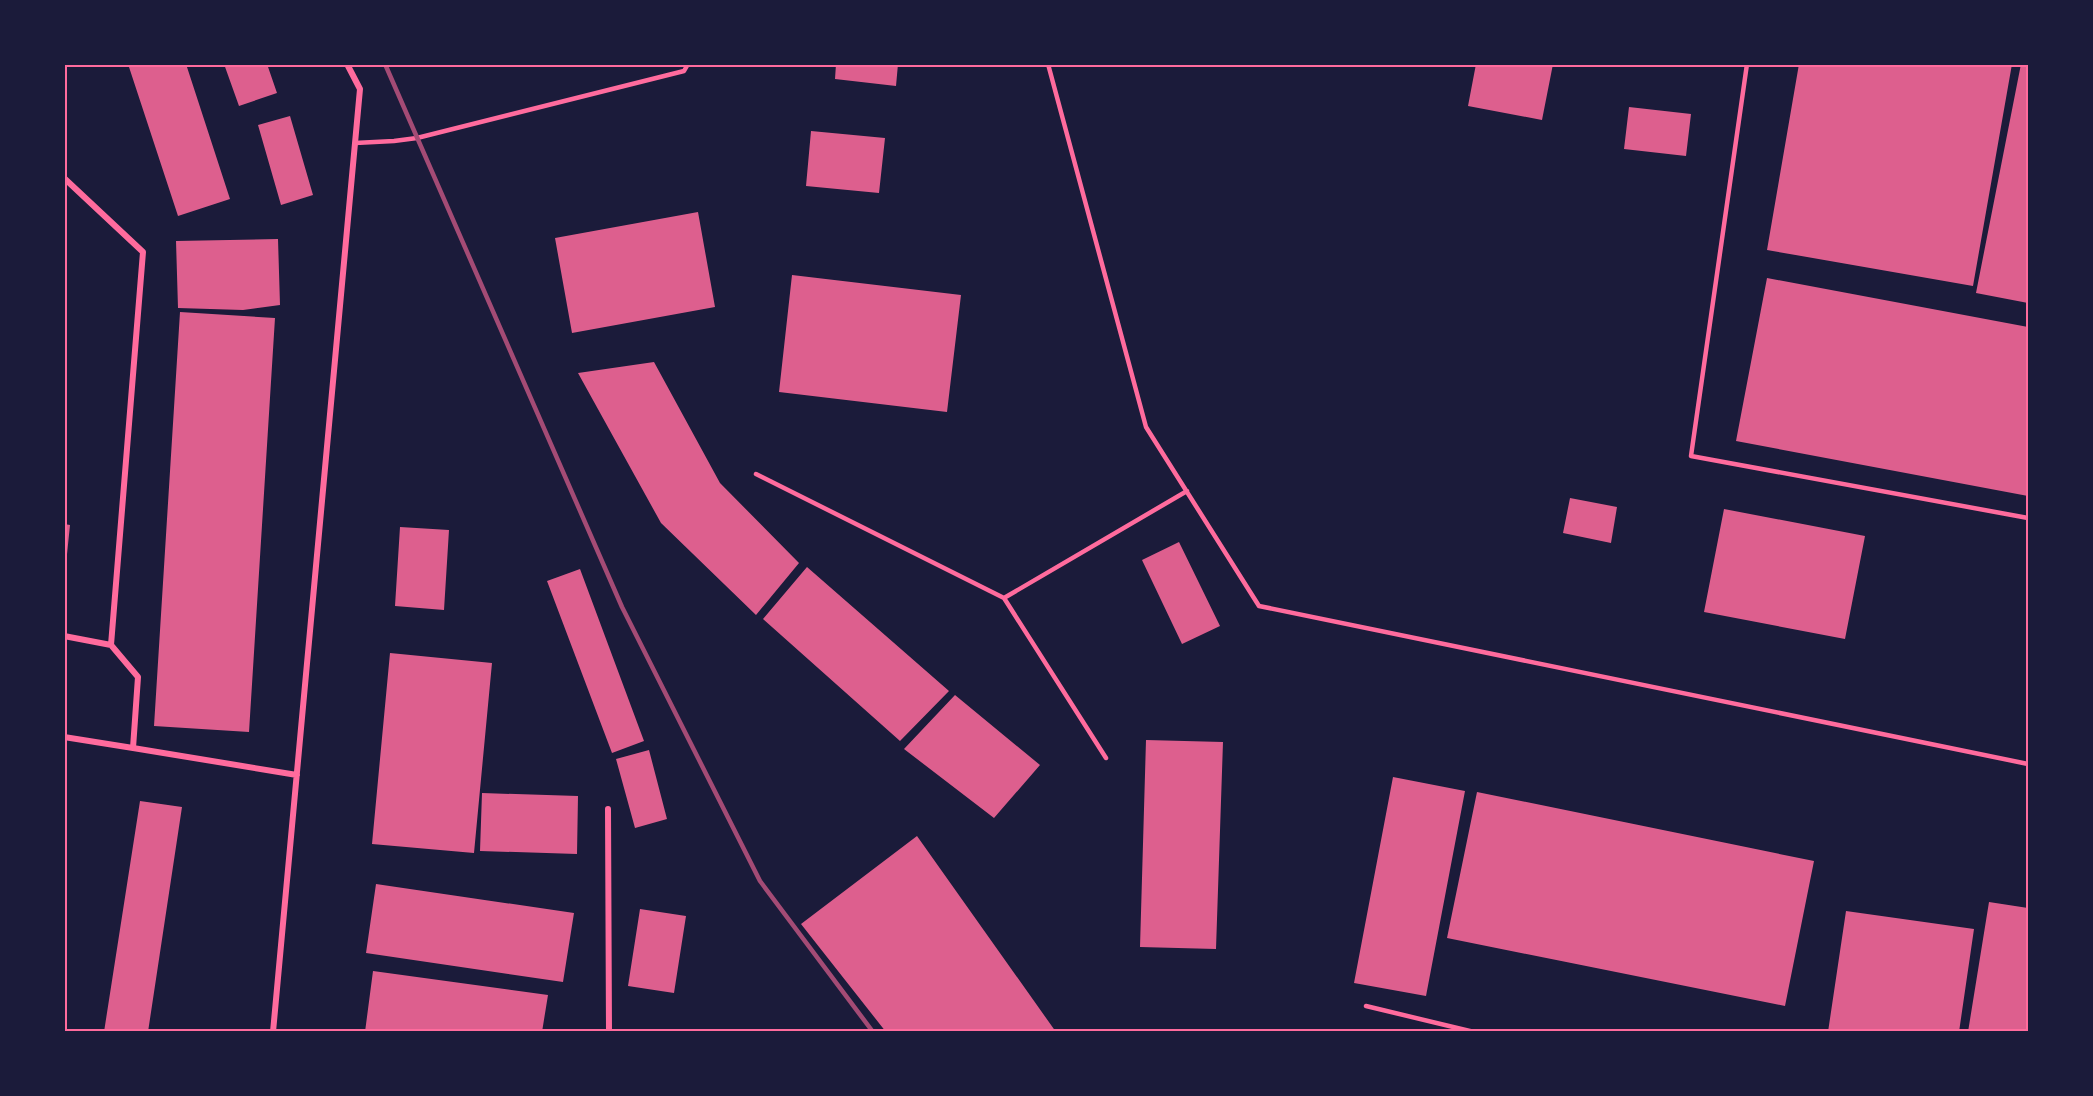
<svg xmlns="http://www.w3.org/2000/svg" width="2093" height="1096" viewBox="0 0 2093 1096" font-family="Helvetica,sans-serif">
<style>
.building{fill:#dd5f8e}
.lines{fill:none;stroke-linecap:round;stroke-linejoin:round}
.service{stroke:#ff6b9d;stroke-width:4.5}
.minor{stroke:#ff6b9d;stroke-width:6}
.rail{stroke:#a44b75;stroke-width:4.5}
.neatline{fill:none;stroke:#ff6b9d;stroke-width:2}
</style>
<rect width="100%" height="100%" fill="#1b1b3a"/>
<path class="building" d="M128,64H186L230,199L178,216Z
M224,64H267L277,93L239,106Z
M836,64H898L896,86L835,79Z
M1476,64H1553L1542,120L1468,106Z
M1799,64H2012L1973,286L1767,250Z
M2021,64H2028V303L1976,293Z
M1629,107L1691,114L1686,156L1624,149Z
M290,116L313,195L281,205L258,125Z
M811,131L885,138L879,193L806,186Z
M698,212L715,307L572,333L555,238Z
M278,239L280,305L243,310L178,308L176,241Z
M792,275L961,295L947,412L779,392Z
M1767,278L2028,327V496L1736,441Z
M180,312L275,318L249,732L154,726Z
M654,362L720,483L799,563L756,615L661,523L578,373Z
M1570,498L1617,507L1611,543L1563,533Z
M1724,509L1865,536L1845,639L1704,612Z
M64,524L70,525L66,564H64Z
M400,527L449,530L444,610L395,606Z
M1179,542L1220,626L1182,644L1142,560Z
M807,567L949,691L900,741L763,619Z
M580,569L644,741L612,753L547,581Z
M390,653L492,663L474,853L372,844Z
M955,695L1040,765L994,818L904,749Z
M1146,740L1223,742L1216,949L1140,947Z
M649,750L667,819L635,828L616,759Z
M1393,777L1465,791L1426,996L1354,983Z
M1477,792L1814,861L1785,1006L1447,938Z
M482,793L578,796L577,854L480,851Z
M140,801L182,807L148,1032H104Z
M917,836L1056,1032H886L801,924Z
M376,884L574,913L563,982L366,953Z
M1989,902L2028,908V1032H1968Z
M640,909L686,916L674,993L628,986Z
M1846,911L1974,929L1959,1032H1828Z
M373,971L548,995L542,1032H365Z"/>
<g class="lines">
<path class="service" d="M1048,64L1146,427L1259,606L2028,764
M1747,64L1691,456L2028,518
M355,143L394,141L417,138L684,71L688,64
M756,474L1004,598L1187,491
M1004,598L1106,758
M1366,1006L1474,1032"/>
<path class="minor" d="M64,178L143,252L111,645
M64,636L111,645L138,677L133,748L297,775
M64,737L133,748
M608,809L609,1032
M273,1032L360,89L347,64"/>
<path class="rail" d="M385,64L622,607L760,881L873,1032"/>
</g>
<rect width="2093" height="1096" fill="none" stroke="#1b1b3a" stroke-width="132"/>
<rect x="66" y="66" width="1961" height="964" class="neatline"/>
</svg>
